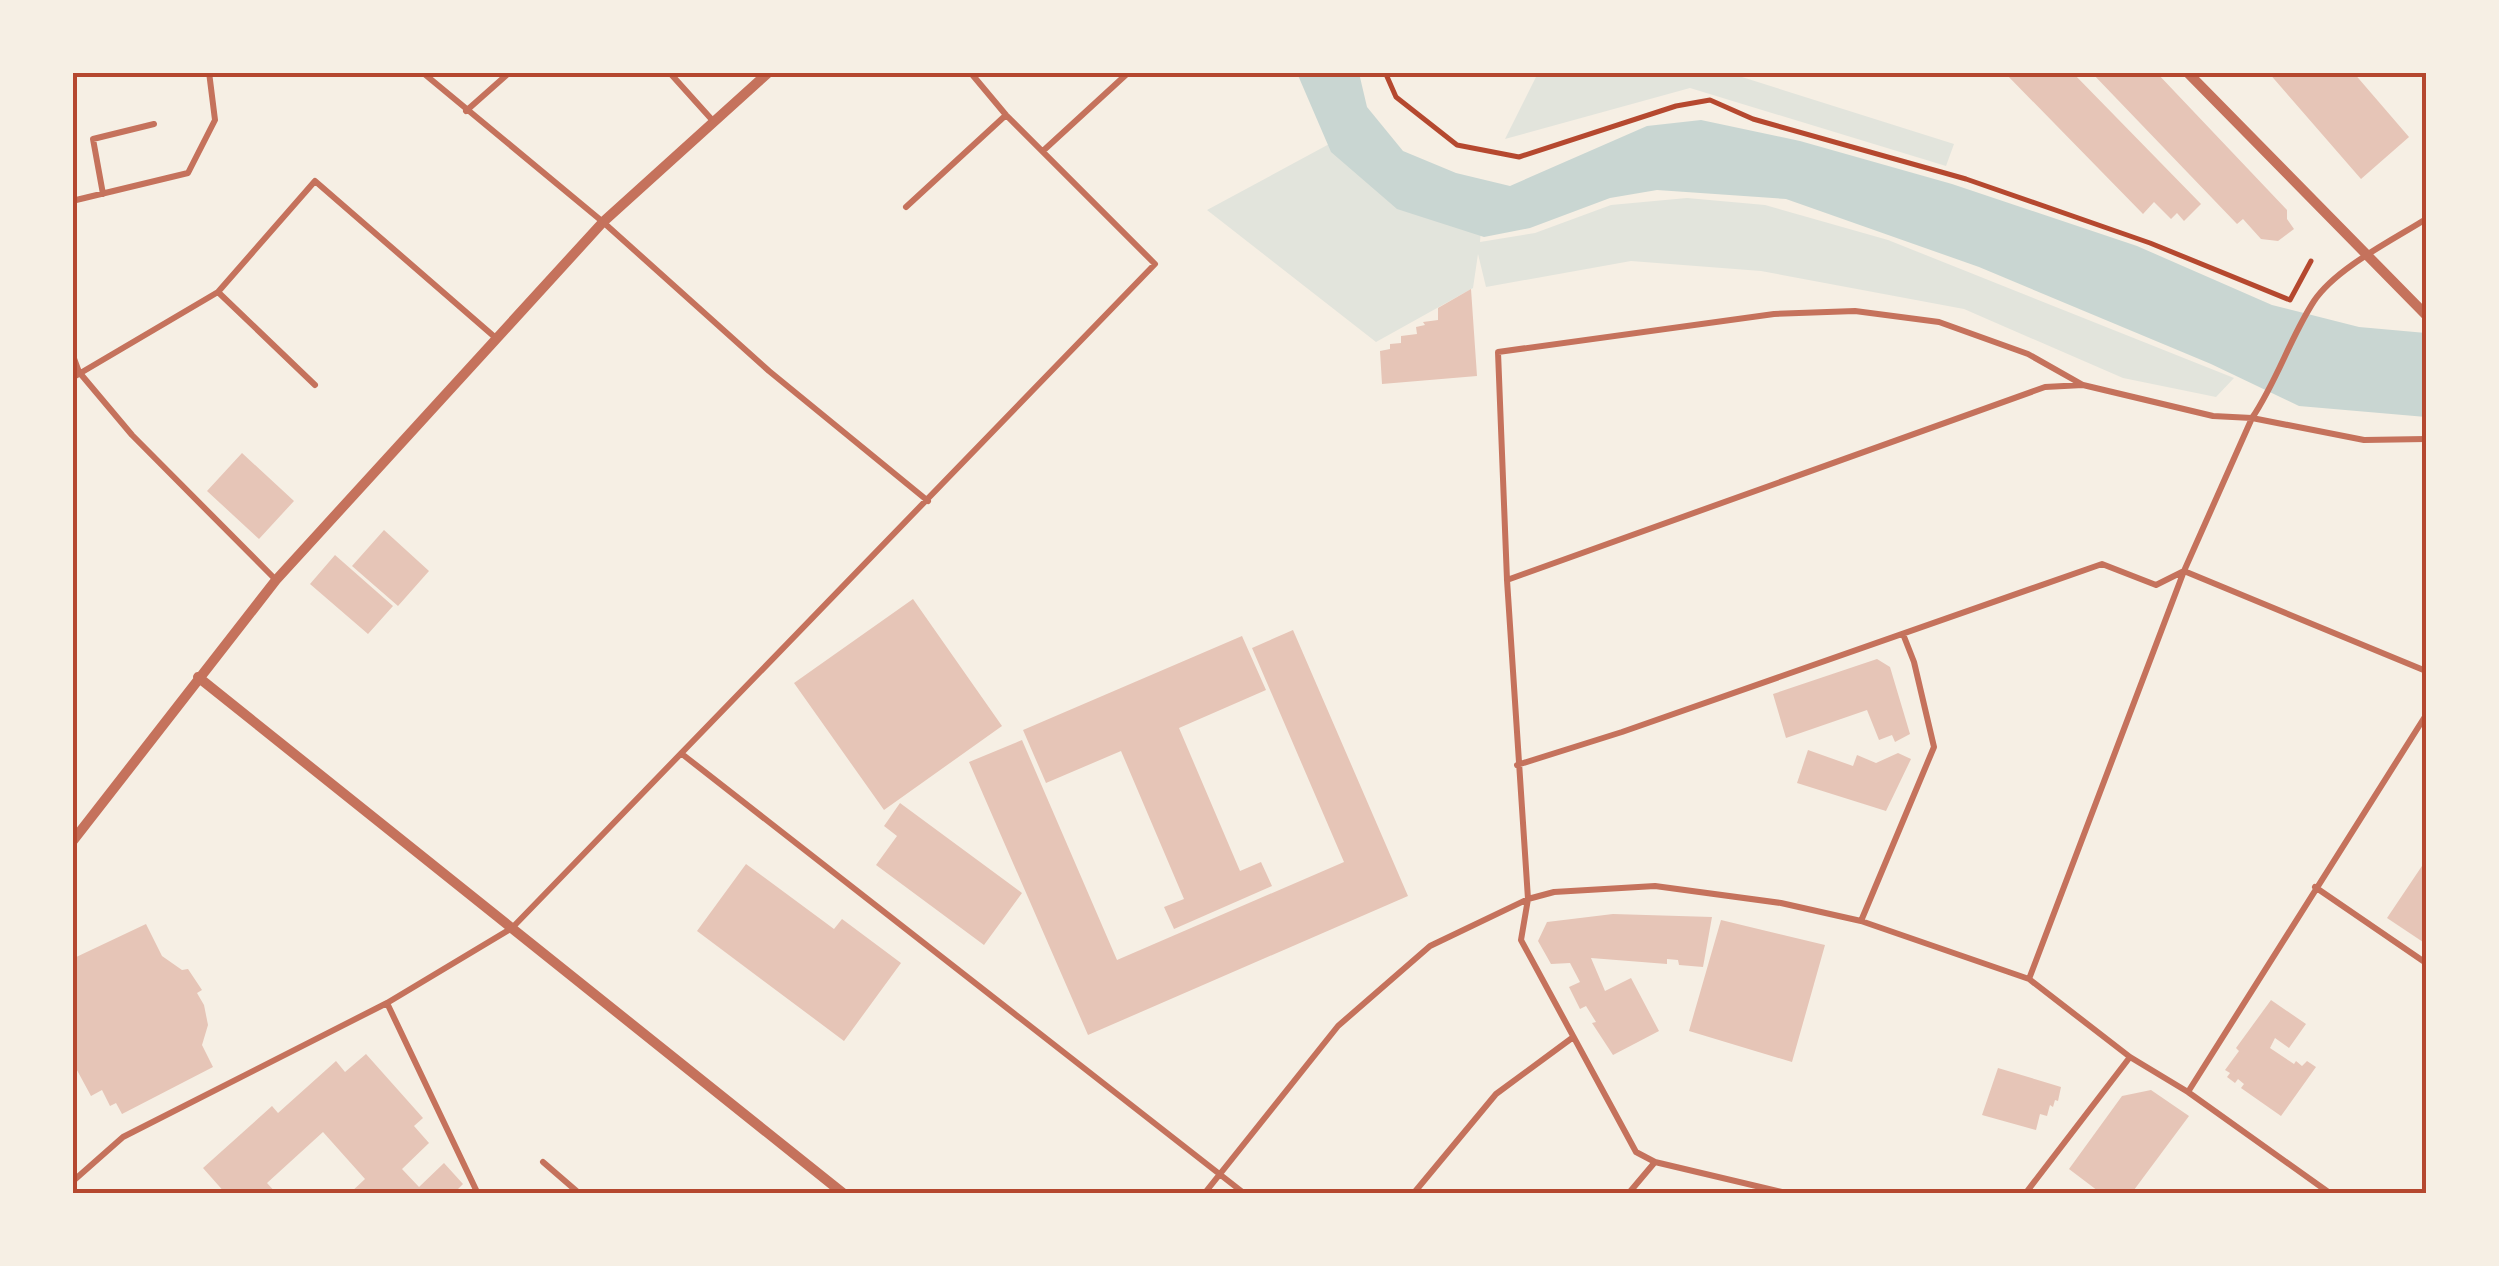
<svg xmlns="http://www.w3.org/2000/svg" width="2499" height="1266" viewBox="0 0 2499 1266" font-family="'Sofia Sans Condensed',sans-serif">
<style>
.green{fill:#e2e4dc}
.water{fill:#c9d6d2}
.building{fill:#e6c5b7}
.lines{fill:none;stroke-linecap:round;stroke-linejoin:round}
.path{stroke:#b5482f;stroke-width:5}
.service{stroke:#c5725c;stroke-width:6}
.minor{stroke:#c5725c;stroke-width:10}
.neatline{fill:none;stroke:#b5482f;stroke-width:4}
</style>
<rect width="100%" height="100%" fill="#f6efe4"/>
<path class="green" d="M1726,72L1954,144L1946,166L1690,88L1505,139L1538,73Z
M1344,136L1482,217L1480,242L1535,233L1611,205L1687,198L1765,205L1888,240L2234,378L2216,397L2123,378L1964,309L1761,271L1631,261L1486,287L1478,254L1473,288L1376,342L1207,210Z"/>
<path class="water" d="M1297,73H1359L1367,107L1403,151L1456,173L1510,186L1647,126L1701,120L1800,141L1952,184L2137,246L2272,305L2359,327L2426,333V417L2299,406L2211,364L1979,267L1786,199L1657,190L1610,198L1530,228L1484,237L1397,209L1331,152Z"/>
<path class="building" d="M2004,72H2072L2201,204L2184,221L2177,213L2171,219L2154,202L2143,214Z
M2091,72H2156L2287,210V219L2294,229L2278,241L2261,239L2243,219L2237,224Z
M2268,72H2353L2409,137L2361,179Z
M1471,289L1477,376L1382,384L1380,351L1390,349V344L1401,343V336L1417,334L1416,327L1425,325L1423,322L1438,320V308Z
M242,453L294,501L259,539L207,491Z
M384,530L429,571L398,606L352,566Z
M335,555L393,606L368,634L310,584Z
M913,599L1002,726L884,810L794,683Z
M1293,630L1408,896L1088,1035L969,762L1022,740L1117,960L1344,862L1252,648Z
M1242,636L1266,690L1179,728L1240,871L1261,862L1272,886L1174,929L1164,907L1184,899L1121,751L1046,783L1023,730Z
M1877,659L1890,667L1910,734L1895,742L1892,735L1879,740L1867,710L1786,738L1773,694Z
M1808,750L1853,766L1857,755L1876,763L1898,753L1911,759L1886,811L1797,783Z
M900,803L1022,893L984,945L876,865L897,836L884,826Z
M2426,860V944L2387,918Z
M746,864L834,929L842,919L901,963L844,1041L697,931Z
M1613,914L1712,917L1703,967L1679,965L1678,960L1667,959V964L1591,958L1605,991L1631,978L1659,1031L1613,1055L1592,1023L1596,1022L1586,1006L1580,1009L1569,987L1580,982L1570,963L1551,964L1538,941L1547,922Z
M1721,920L1825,945L1792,1062L1689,1031Z
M146,924L162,956L182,970L188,969L202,990L197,993L204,1005L208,1025L202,1045L213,1067L122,1114L116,1103L110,1106L102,1090L91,1096L72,1061V959Z
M2271,1000L2306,1024L2289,1048L2275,1038L2270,1048L2294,1064L2296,1061L2302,1066L2307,1061L2316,1067L2281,1116L2241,1088L2244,1084L2238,1079L2235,1083L2227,1077L2230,1073L2225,1070L2239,1051L2236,1048Z
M366,1054L423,1118L414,1126L429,1143L402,1169L419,1187L444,1163L463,1184L453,1194H349L365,1179L323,1132L267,1183L277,1194H226L203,1168L272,1106L278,1113L336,1061L345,1072Z
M1998,1068L2061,1087L2058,1101L2055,1100L2053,1107L2050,1105L2047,1116L2040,1114L2036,1130L1982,1115Z
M2151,1090L2189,1116L2131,1194H2102L2069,1169L2122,1096Z"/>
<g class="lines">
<path class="path" d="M1385,72L1396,97L1457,145L1519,157L1676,106L1710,100L1753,119L1966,179L2150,243L2290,300L2311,261"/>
<path class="service" d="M422,72L603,222L769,371L928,501
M669,72L714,122
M466,111L510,72
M1044,150L1129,72
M103,194L93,139L154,124
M72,201L188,173L215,120L209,72
M906,207L1006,115
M218,292L315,385
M72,353L79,372L132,435L276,580
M72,378L218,292L315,181L497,339
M1507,580L2045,387L2083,385L2213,416L2252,418L2364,440L2426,439
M682,754L1245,1194
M1517,765L1622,732L2102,564L2156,585L2184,571L2426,671
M2315,887L2426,963
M1861,921L1934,747L1914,662L1903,634
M2029,979L2184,571L2252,418C2277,381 2290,338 2314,301C2336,268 2393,240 2426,219
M387,1003L478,1194
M2188,1092L2426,715
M543,1162L580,1194
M72,1182L123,1137L387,1003L512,928L1155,264L1006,115L970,72
M1204,1194L1338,1026L1430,946L1528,899L1554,892L1655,886L1781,903L1861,921L2029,979L2130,1057L2188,1092L2331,1194
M1413,1194L1496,1094L1572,1038
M1628,1194L1655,1162
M1790,1194L1655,1162L1636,1152L1521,940L1528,899L1507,580L1498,352L1774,314L1855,311L1939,322L2028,354L2083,385
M2025,1194L2130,1057"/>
<path class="minor" d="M2187,72L2426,315
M198,677L844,1194
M72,842L276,580L603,222L769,72"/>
</g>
<rect width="2499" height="1266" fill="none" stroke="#f6efe4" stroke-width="150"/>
<rect x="75" y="75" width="2349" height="1116" class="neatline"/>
</svg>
